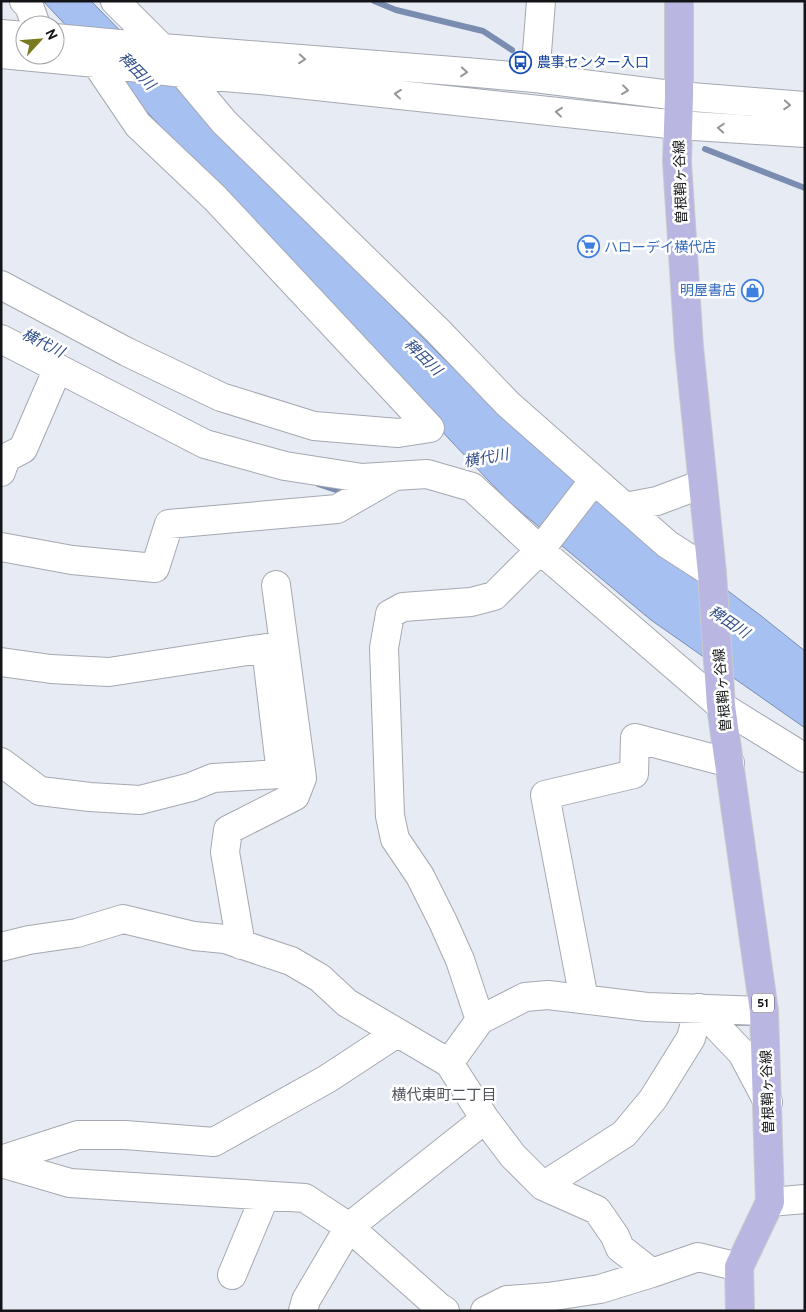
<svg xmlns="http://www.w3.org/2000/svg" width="806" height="1312" viewBox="0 0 806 1312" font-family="Overpass,'Noto Sans JP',sans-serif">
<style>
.water{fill:#a6c0f1;stroke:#7a8cb0}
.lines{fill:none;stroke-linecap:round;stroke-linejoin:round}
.stream{stroke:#7a8cb0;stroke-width:6}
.minor-casing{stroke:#a4a8b1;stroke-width:30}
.major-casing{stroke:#cbcbcc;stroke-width:30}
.minor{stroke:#fff;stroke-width:28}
.major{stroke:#b9b6e2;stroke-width:28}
.oneway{stroke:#959597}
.labels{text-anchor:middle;stroke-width:5;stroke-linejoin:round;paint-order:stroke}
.shield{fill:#fff;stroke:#5a5a5d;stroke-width:1}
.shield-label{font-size:12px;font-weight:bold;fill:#131417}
.transit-label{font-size:14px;fill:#164399;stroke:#fff;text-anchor:start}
.street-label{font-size:14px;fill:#131417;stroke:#fff}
.shop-label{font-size:14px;fill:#366cbe;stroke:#fff;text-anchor:start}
.water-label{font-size:15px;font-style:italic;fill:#304e8a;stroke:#fff}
.neighbourhood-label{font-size:15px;fill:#4e525a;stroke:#fff}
</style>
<rect width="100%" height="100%" fill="#e6ebf4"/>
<path class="water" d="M43,1H91L443,358L549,456L760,615L805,651V728L651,620L508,501L450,440L312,288Z"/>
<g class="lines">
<path class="stream" d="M374,1L396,10L483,31L512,50
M705,149L805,188
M318,484L345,493L349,492"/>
<defs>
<path id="minor" d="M24,1L29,6L36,25
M115,1L162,48L224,122L438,331L508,404L667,544L712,573
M1,34L25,36
M55,38L162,48L466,72L535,78L679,96L805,106
M1,54L96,63L200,75L261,80L678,125L805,133
M535,78L541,1
M1,285L127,352L221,397L314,426L398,433L430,428L215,198L138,125L96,63
M1,339L205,444L285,466L362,478L427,474L472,487L540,550L721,706L805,758
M1,472L6,458L23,449L58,368
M625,507L657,501L702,484
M1,547L72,560L155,568L169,524L337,509L391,478
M1,662L51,669L109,672L266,648L281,774L213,778L191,787L140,800L90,797L40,791L1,762
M241,945L225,852L228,830L295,796L302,778L276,585
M1,947L29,940L77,933L123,919L194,936L225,939L291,961L320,978L347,1003L449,1063L485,1119L513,1156L543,1186L597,1210L615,1236L620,1248L652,1273
M584,999L545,795L634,774L635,738L730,763
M699,1008L742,1053L768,1102
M480,1020L460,960L443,922L420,876L395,839L390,816L384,648L390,614L403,607L471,602L494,596L540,550L594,480
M449,1063L480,1020L525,997L548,995L647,1007L764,1011
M1,1160L78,1135H125L214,1142L327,1079L397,1033
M1,1163L70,1183L305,1198L349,1227L439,1307L445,1311
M543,1186L624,1134L653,1099L691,1038L699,1008
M770,1202L805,1199
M232,1275L265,1196
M303,1311L306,1300L349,1227L485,1119
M485,1311L507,1300L548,1297L600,1289L652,1273L698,1257L739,1267"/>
<path id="major" d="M679,1V96L677,162L689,347L712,573L721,706L764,1011L770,1202L739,1267L740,1311"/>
</defs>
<use href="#minor" class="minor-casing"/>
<use href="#major" class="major-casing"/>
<use href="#minor" class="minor"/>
<use href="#major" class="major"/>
</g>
<defs><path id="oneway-chevron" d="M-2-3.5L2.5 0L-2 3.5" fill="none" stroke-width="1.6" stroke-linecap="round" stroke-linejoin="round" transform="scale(1.25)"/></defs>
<g class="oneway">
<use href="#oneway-chevron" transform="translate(302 59) rotate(4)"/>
<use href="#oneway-chevron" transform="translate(464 72) rotate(5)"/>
<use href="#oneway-chevron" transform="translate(625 90) rotate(7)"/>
<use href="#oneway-chevron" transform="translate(398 94) rotate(-174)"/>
<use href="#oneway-chevron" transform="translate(787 105) rotate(4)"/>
<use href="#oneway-chevron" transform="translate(559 112) rotate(-174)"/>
<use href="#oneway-chevron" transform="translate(721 128) rotate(-176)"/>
</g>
<defs>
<symbol id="bus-ring" viewBox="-11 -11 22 22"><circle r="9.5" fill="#fff" stroke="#1a4fb4" stroke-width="1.5"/><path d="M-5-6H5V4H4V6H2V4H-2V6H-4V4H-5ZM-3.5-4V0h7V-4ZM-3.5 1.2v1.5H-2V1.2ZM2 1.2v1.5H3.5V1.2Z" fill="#1a4fb4"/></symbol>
<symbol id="supermarket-ring" viewBox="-11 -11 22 22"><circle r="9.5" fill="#fff" stroke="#3f7fe0" stroke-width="1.5"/><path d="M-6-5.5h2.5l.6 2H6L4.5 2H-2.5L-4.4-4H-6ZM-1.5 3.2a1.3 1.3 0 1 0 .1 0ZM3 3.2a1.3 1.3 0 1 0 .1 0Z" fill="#3f7fe0"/></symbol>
<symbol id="shop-ring" viewBox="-11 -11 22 22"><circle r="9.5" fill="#fff" stroke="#3f7fe0" stroke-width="1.5"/><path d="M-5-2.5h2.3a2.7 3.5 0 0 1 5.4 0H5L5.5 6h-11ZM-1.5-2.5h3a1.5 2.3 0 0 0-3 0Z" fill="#3f7fe0"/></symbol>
</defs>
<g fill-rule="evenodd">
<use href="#bus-ring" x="508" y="50" width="25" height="25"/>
<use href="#supermarket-ring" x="576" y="234" width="25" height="25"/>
<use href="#shop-ring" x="740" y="278" width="25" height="25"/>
</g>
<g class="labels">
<rect class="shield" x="752" y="993.5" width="22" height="19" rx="4"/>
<g class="shield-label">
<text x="763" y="1007">51</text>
</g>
<g class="transit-label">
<text x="537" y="67">農事センター入口</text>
</g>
<g class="street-label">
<text transform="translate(680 182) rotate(-92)" y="5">曽根鞘ヶ谷線</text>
<text transform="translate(722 690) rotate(-95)" y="5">曽根鞘ヶ谷線</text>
<text transform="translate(767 1092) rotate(-92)" y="5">曽根鞘ヶ谷線</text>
</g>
<g class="shop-label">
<text x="604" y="252">ハローデイ横代店</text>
<text x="736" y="295" text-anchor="end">明屋書店</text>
</g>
<g class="water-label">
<text transform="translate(137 71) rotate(46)" y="5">稗田川</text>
<text transform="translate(43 343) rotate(27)" y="5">横代川</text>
<text transform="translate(423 357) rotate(44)" y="5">稗田川</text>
<text transform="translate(486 458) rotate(-10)" y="5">横代川</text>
<text transform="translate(729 622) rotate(34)" y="5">稗田川</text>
</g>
<g class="neighbourhood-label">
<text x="444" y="1100">横代東町二丁目</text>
</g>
</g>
<rect width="806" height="1312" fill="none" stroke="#131417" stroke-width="5"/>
<g transform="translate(40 40) rotate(64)"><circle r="24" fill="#ffffff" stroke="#a1a1a2"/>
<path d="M0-4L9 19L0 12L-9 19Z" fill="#797920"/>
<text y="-8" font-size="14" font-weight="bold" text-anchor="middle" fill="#131417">N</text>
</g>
</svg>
